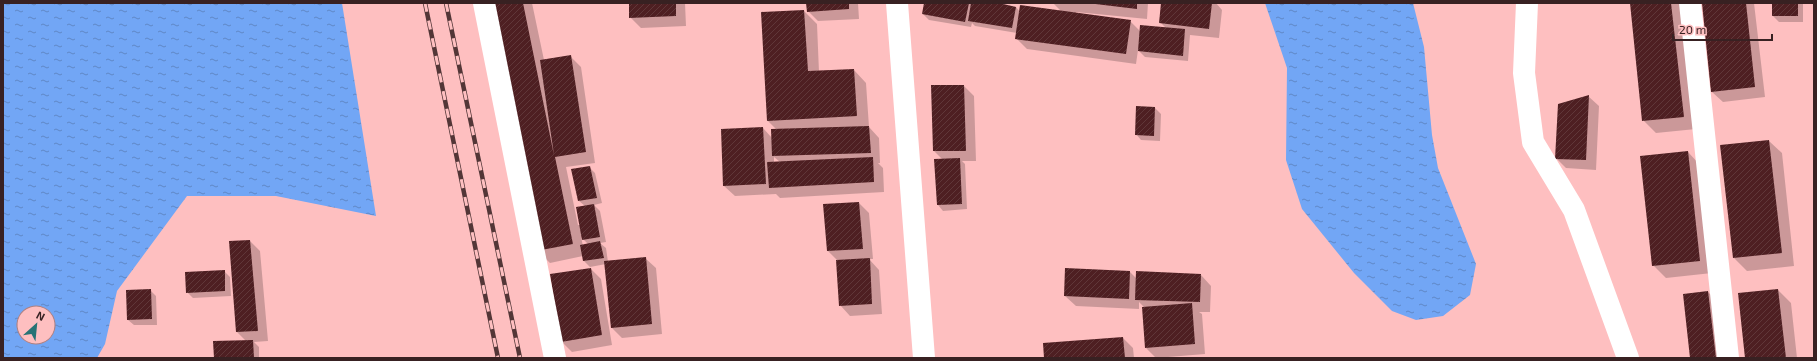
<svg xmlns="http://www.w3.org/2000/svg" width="1817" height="361" viewBox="0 0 1817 361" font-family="'Exo 2',sans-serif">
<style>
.water{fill:url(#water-ripples);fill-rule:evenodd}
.shadow{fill:#0003;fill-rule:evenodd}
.building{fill:url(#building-hatch)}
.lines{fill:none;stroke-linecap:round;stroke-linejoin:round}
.street{stroke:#fff;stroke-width:22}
.secondary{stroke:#fff;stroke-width:22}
.rail-casing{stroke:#533637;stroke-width:4.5}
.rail{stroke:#febfc0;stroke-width:3;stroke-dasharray:9;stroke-linecap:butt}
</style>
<defs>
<pattern id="water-ripples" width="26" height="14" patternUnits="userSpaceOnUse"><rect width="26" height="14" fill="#72a6f5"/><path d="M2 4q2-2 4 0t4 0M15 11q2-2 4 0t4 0" fill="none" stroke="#5f87c6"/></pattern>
<pattern id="building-hatch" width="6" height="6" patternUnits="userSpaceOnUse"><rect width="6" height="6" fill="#4e1f22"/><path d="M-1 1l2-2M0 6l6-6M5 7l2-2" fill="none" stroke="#603739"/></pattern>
</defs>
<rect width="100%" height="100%" fill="#febfc0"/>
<path class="water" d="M3,3H342L376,216L276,196H187L117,291L105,344L97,358H3ZM24,313H48V337H24Z
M1265,3H1413L1424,47L1432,135L1438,168L1476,264L1470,295L1443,316L1416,320L1392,311L1354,273L1302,209L1286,160L1287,68Z"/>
<path class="shadow" d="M486,3H532L544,60L570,56L581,67L595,163L566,167L578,225H580L585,206L579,201L589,167L595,173L602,203L594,205L600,211L606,242L600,243L606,248L608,262L645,258L656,268L662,334L622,338L612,328L606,264L590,267L584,261L583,256L550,263L537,250ZM581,237L589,245L583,246Z
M630,3H685L686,26L641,28L630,17Z
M807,3H858L859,19L818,21L808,11Z
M925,3H994L1016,7L1020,12H1062L1053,3H1148L1147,19L1076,12V14L1130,21L1141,32L1166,28L1160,22L1162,3H1216L1222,10L1219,38L1190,35L1188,61L1145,57L1138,50L1136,64L1027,49L1016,38L1017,33L975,26L972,23L971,27L929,20L923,14Z
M1631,3H1680L1696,129L1656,133L1643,120Z
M1703,3H1754L1765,97L1723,102L1712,92Z
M1773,3H1803V22H1779L1773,16Z
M804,11L817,24L819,72L854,70L866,83L869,127L879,138L880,163H878L883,168L884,192L780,198L776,194L735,196L724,186L763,128L772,138L777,130L768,121ZM774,157L780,162H774Z
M964,86L974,96L976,161H962L965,164L967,209L943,211L938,205L942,159L934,151Z
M1588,96L1599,106L1596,170L1566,168L1556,158Z
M1137,107L1155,108L1161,114L1160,141L1141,140L1136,134Z
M1769,141L1782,153L1794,266L1747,271L1734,258Z
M1688,152L1700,165L1712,273L1666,278L1653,265Z
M859,203L869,213L873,259H869L879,270L882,314L850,316L840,305L837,260L828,251L824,205Z
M250,241L260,251L268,341L254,342L259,347V358H215L246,341L237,332Z
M591,269L601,279L612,345L572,352L562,342Z
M224,271L230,277L231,296L193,298L187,292Z
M1130,272L1137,279L1201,275L1211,286L1210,312H1199L1202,314L1205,354L1156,358L1146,348L1145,308L1139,302V309L1076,306L1065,296Z
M150,290L156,296L157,325H134L128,320Z
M1778,290L1791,303L1797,358H1746Z
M1708,292L1718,302L1724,358H1691Z
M1123,338L1133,348L1134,358H1045Z"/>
<path class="building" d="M485,3H523L554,155L540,60L571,55L586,152L555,157L573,244L536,251Z
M629,3H676V16L629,18Z
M806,3H849V9L807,12Z
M924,3H969L965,22L922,14Z
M971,3H999L1016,7L1012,28L968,21Z
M1087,3H1137V9Z
M1161,3H1212L1209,29L1159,23Z
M1630,3H1671L1684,117L1642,121Z
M1702,3H1746L1755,87L1711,92Z
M1772,3H1798V16H1772Z
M1020,5L1131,20L1126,54L1015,39Z
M804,10L808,71L854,69L857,116L767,121L761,12Z
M1140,25L1185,29L1183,56L1138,51Z
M931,85H964L966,151H933Z
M1589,95L1586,160L1555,159L1558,104Z
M1136,106L1155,107L1154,136L1135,135Z
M869,126L871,153L772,156L771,129Z
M763,127L766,184L723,186L721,129Z
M1769,140L1782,253L1733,258L1720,145Z
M1688,151L1700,261L1652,266L1640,156Z
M873,157L874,182L769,188L767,162Z
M960,158L962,204L937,205L934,159Z
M590,166L597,198L578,201L571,169Z
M859,202L863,249L827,251L823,204Z
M594,204L600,237L582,240L576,207Z
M250,240L258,331L236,332L229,241Z
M600,241L604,258L583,261L580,245Z
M646,257L652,324L611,328L604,261Z
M870,258L872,304L839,306L836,260Z
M591,268L602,335L561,342L550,274Z
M1065,268L1130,271L1129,299L1064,296Z
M225,270V291L186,293L185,272Z
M1136,271L1201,274L1200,302L1135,300Z
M151,289L152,319L127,320L126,290Z
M1778,289L1786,358H1745L1738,293Z
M1708,291L1716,358H1690L1683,294Z
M1192,303L1195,344L1145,348L1142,307Z
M1123,337L1125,358H1044L1043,343Z
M253,340L254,358H214L213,341Z"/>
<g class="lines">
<path class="street" d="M484,3L555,358
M1527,3L1524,73L1533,142L1574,210L1628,358
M1690,3L1728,358"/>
<path class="secondary" d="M897,3L924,358"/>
<defs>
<path id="rail" d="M425,3L498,358
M446,3L520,358"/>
</defs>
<use href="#rail" class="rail-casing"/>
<use href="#rail" class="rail"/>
</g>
<rect width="1817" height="361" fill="none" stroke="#382122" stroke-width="8"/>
<g transform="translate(36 325) rotate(27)"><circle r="19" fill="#febfc0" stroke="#af8081"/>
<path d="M0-3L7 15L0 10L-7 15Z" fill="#287375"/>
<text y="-6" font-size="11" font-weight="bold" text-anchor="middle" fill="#382122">N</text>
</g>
<path d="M1673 34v6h99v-6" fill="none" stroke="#382122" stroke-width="2"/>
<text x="1679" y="34" font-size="12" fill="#382122" stroke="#febfc0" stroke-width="3" paint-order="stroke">20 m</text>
</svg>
